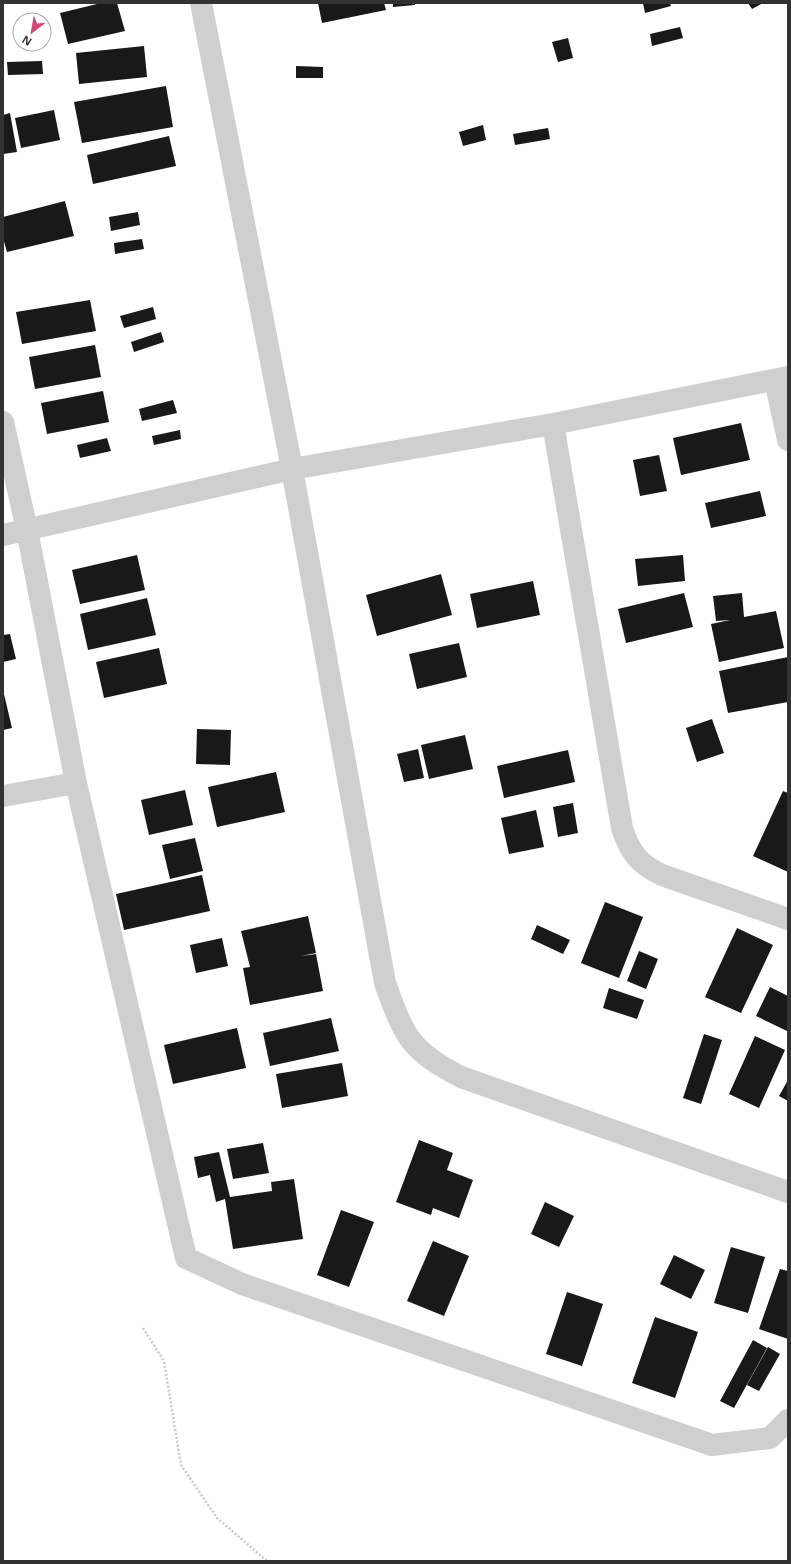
<svg xmlns="http://www.w3.org/2000/svg" width="791" height="1564" viewBox="0 0 791 1564" font-family="'Noto Sans',sans-serif">
<style>
.building{fill:#191919}
.lines{fill:none;stroke-linecap:round;stroke-linejoin:round}
.path{stroke:#c9c9c9;stroke-width:2.5;stroke-dasharray:2 2;stroke-linecap:butt}
.street{stroke:#cfcfcf;stroke-width:22}
</style>
<rect width="100%" height="100%" fill="#fff"/>
<path class="building" d="M101,3H117L125,31L68,44L60,13Z
M318,3H384L386,10L322,23Z
M393,3H415V5L393,7Z
M643,3H670L671,6L645,13Z
M748,3H763L752,9Z
M680,27L683,38L652,46L650,34Z
M568,38L573,58L558,62L552,42Z
M144,46L147,77L79,84L76,53Z
M42,61L43,74L8,75L7,62Z
M296,66L323,67V78H296Z
M166,86L173,127L82,143L74,102Z
M54,110L60,140L21,148L15,118Z
M10,113L17,152L3,154V115Z
M483,125L486,140L463,146L459,132Z
M548,128L550,139L515,145L513,134Z
M169,136L176,166L93,184L87,155Z
M65,201L74,236L7,252L3,238V217Z
M138,212L140,225L111,231L109,217Z
M142,239L144,249L115,254L114,243Z
M90,300L96,331L22,344L16,312Z
M153,307L156,319L124,328L120,316Z
M161,332L164,342L134,352L131,342Z
M95,345L101,377L35,389L29,357Z
M103,391L109,422L47,434L41,403Z
M173,400L177,413L142,421L139,409Z
M741,423L750,460L681,475L673,438Z
M180,430L181,439L154,445L152,436Z
M107,438L111,451L80,458L77,445Z
M659,455L667,491L640,496L633,460Z
M760,491L766,516L711,528L705,503Z
M137,555L145,590L80,604L72,570Z
M683,555L685,581L638,586L635,559Z
M441,574L452,615L377,636L366,595Z
M533,581L540,615L477,628L470,594Z
M684,593L693,627L626,643L618,609Z
M742,593L744,617L776,611L784,648L719,662L711,624L730,620L716,621L713,596Z
M147,598L156,635L88,650L80,614Z
M10,634L16,659L3,662V635Z
M459,643L467,677L417,689L409,654Z
M159,648L167,684L104,698L96,662Z
M788,657V702L728,713L719,671Z
M3,690L12,728L3,730Z
M712,719L724,753L697,762L686,728Z
M197,729L231,730L230,765L196,764Z
M465,735L473,769L429,779L421,745Z
M418,749L424,778L404,782L397,754Z
M568,750L575,782L504,798L497,766Z
M276,772L285,812L217,827L208,787Z
M185,790L193,825L149,835L141,800Z
M783,791L788,793V872L753,856Z
M573,803L578,833L558,837L553,807Z
M536,810L544,847L509,854L501,818Z
M195,838L203,871L170,879L162,845Z
M202,875L210,911L124,930L116,894Z
M605,902L643,917L619,978L581,963Z
M308,916L316,953L301,956L316,954L323,991L250,1005L243,968L250,967L241,931Z
M537,925L570,940L563,954L531,939Z
M737,928L773,945L741,1013L705,997Z
M222,938L228,966L196,973L190,945Z
M639,951L658,959L646,989L627,981Z
M770,987L788,996L787,1031L756,1016Z
M609,988L644,1000L637,1019L603,1008Z
M331,1018L339,1051L270,1066L263,1033Z
M237,1028L246,1068L173,1084L164,1045Z
M704,1034L722,1040L701,1104L683,1098Z
M755,1036L785,1050L759,1108L729,1094Z
M342,1063L348,1096L282,1108L276,1074Z
M788,1080V1101L779,1096Z
M419,1140L453,1153L447,1170L473,1180L459,1218L433,1208L431,1215L396,1202Z
M263,1143L269,1173L233,1179L227,1149Z
M219,1152L230,1197L272,1191L271,1182L294,1179L303,1239L233,1249L225,1199L216,1202L210,1175L198,1178L194,1157Z
M545,1202L574,1216L559,1247L531,1234Z
M341,1210L374,1222L349,1287L317,1275Z
M433,1241L469,1256L444,1316L407,1301Z
M731,1247L765,1257L748,1313L714,1303Z
M674,1255L705,1270L691,1299L660,1284Z
M780,1269L788,1271V1339L759,1329Z
M567,1292L603,1304L582,1366L546,1354Z
M655,1317L698,1332L675,1398L632,1383Z
M753,1340L767,1348L734,1408L720,1401Z
M768,1347L780,1354L759,1391L747,1385Z"/>
<g class="lines">
<path class="path" d="M143,1328L164,1361L181,1465L217,1518L267,1561"/>
<path class="street" d="M201,3L292,469L385,983C392,1002 401,1030 415,1045C428,1059 444,1068 461,1077L788,1192
M775,380L788,440
M3,422L27,530L76,783L3,796
M553,424L622,828C630,853 639,864 662,875L788,919
M3,535L292,469L553,424L788,377
M76,783L186,1258L242,1284L712,1445L770,1438L788,1420"/>
</g>
<rect width="791" height="1564" fill="none" stroke="#323232" stroke-width="8"/>
<g transform="translate(32 32) rotate(211)"><circle r="19" fill="#ffffff" stroke="#adadad"/>
<path d="M0-3L7 15L0 10L-7 15Z" fill="#d64774"/>
<text y="-6" font-size="11" font-weight="bold" text-anchor="middle" fill="#323232">N</text>
</g>
</svg>
